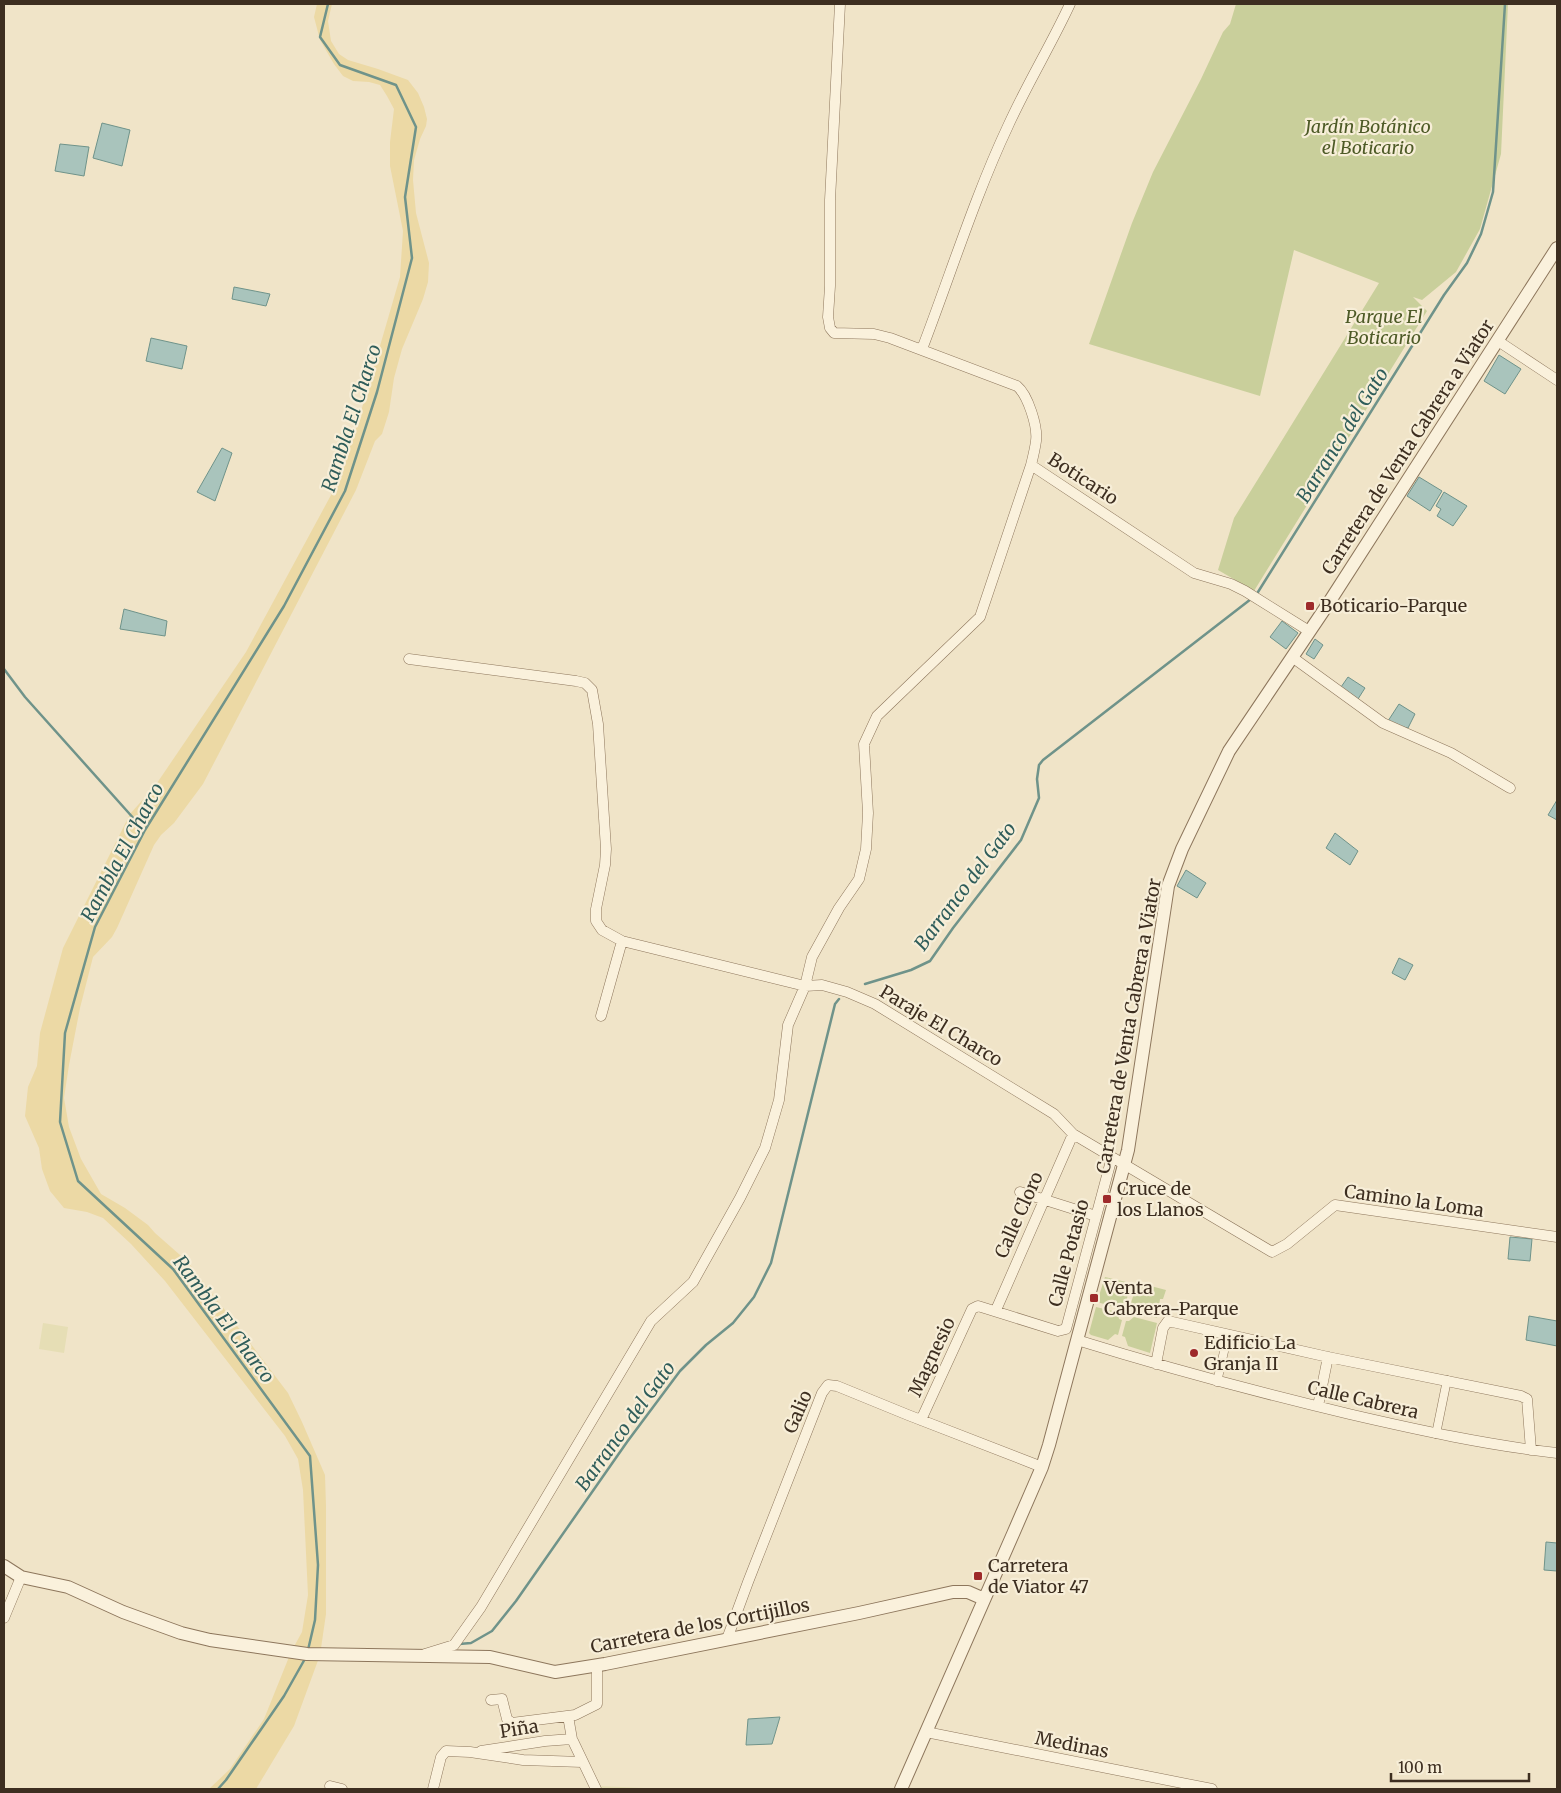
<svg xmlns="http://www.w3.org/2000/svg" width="1561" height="1793" viewBox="0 0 1561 1793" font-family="Merriweather,serif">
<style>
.farmland{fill:#e6deb5}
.green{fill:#c9cf9b}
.sand{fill:#ecd9a5}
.water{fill:#a9c4bc;stroke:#6f938a}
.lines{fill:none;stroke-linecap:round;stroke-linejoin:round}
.stream{stroke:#6f938a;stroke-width:2.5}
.pedestrian-casing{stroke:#8d765c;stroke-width:9}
.minor-casing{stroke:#8d765c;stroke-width:11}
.tertiary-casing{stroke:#8d765c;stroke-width:14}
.pedestrian{stroke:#faf1dc;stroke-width:8}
.minor{stroke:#faf1dc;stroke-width:10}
.tertiary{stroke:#faf1dc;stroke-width:12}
.poi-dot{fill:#9e2a2b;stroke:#f7eed8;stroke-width:2}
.labels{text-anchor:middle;stroke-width:4.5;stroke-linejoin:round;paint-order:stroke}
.park-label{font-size:18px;font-style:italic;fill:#4d5a26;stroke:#f7eed8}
.street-label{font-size:18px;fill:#3d2e20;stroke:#f7eed8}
.poi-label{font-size:18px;fill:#3d2e20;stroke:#f7eed8;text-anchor:start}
.water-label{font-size:19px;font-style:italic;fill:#2f5d5a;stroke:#f7eed8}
</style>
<rect width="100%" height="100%" fill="#f0e4c8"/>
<path class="farmland" d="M43,1323L68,1327L64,1353L39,1349Z
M597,1786L621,1787L666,1789H599Z"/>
<path class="green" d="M1236,4H1508L1501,154L1480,229L1456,272L1422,300L1413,297L1427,311L1254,591L1218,570L1234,518L1379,283L1294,250L1260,396L1089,344L1132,223L1153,172L1201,79L1223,32L1230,24Z
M1105,1277L1126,1282V1288L1129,1289L1126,1303H1122L1118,1308L1097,1302Z
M1143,1284L1166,1290L1163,1299H1160L1157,1318L1135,1312L1133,1305L1131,1303L1135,1290H1138Z
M1096,1307L1117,1312L1119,1319L1122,1320L1118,1335L1115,1334L1108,1340L1091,1335L1089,1333Z
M1134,1317L1157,1323L1150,1353L1128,1346L1125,1337L1122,1336L1126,1321H1129Z"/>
<path class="sand" d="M317,4H332L328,21L331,41L339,54L348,60L378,69L408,80L418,93L424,107L427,119L426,126L420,139L414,160L413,180L416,213L429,263L428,282L423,299L402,349L394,378L389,412L382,434L375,441L356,490L203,784L174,823L161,835L154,845L117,928L112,937L93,957L80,1008L69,1065L64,1098L69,1127L81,1159L101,1194L125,1208L148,1225L155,1233L188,1262L241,1331L288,1393L302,1422L325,1475L326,1506V1614L320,1655L294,1726L256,1789H209L230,1769L264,1719L291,1652L302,1632L308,1595L303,1490L298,1459L285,1436L165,1281L131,1244L103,1218L87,1212L64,1208L50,1191L42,1169L39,1148L25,1116L28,1087L37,1066L40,1033L63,948L130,814L155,786L246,652L337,484L355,432L400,277L403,231L390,166V142L394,109L387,96L380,85L369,82L353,81L343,76L334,64L320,40L314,17Z"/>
<path class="water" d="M102,123L130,130L122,166L93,158Z
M60,144L89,147L84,176L55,171Z
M234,287L270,294L266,306L232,299Z
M151,338L187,346L182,369L146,361Z
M1499,355L1521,369L1505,394L1484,381Z
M222,448L232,453L215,501L197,492Z
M1419,477L1442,491L1430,511L1407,496Z
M1444,492L1467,506L1453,526L1437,516L1441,509L1436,506Z
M124,609L167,621L165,636L120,629Z
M1282,621L1298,633L1286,649L1270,637Z
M1315,639L1323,645L1314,659L1306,654Z
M1348,677L1365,688L1358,699L1341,687Z
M1399,704L1415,714L1408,728L1396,726L1388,721Z
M1557,800V820L1548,815Z
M1335,833L1358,851L1350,865L1326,848Z
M1186,870L1206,883L1197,898L1177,886Z
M1399,958L1413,965L1405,980L1392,973Z
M1510,1237L1532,1239L1530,1261L1508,1259Z
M1529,1316L1557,1321V1346L1526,1340Z
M1546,1542L1557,1543V1571L1544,1570Z
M780,1717L772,1744L746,1745L748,1719Z"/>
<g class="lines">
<path class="stream" d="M1258,592L1444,295L1467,263L1481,234L1493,192L1505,4
M4,669L25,697L144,830
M865,984L911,970L930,961L953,928L1021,840L1039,798L1037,779L1039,765L1043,760L1251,599
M459,1644L471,1643L492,1631L516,1601L627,1442L680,1371L706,1345L733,1323L754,1297L771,1263L835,1004L839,999
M308,1650L315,1620L318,1565L310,1456L173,1269L78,1181L60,1122L65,1033L95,927L145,830L284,606L345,491L377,392L412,258L405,197L416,127L396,85L340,65L320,37L328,4
M218,1789L226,1780L284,1696L306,1657"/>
<defs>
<path id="pedestrian" d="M1217,1382L1228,1334
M1436,1434L1447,1380"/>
<path id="minor" d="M840,4L830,200V286L828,317L830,328L834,333L874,334L890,338L1017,386C1028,395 1038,427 1036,441C1035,449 1033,457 1031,465L1194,573L1231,584L1245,591L1309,631
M1498,341L1557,380
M922,349C950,276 975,196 1008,126C1027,84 1051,45 1070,4
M1292,657L1383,723L1451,753L1510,788
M409,659L576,681L585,683L592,690L598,724L606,849L605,865L596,909V921L602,930L622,941
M601,1016L622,941L805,986L822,985L847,992L875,1004L1054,1114L1073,1134L1272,1252L1287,1244L1335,1205L1557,1237
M1020,1192L1096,1216
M996,1310L1073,1134
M1077,1340C1167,1368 1257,1392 1349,1414C1418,1430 1487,1445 1557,1453
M1156,1364L1163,1328L1168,1321L1328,1357L1521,1396L1527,1399L1531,1450
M1318,1406L1328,1357
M921,1420L972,1309L978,1306L1058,1331L1066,1329L1112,1157
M4,1618L21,1577
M727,1639L748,1582L822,1393L828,1385L837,1386L908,1415L1042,1467
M425,1654L454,1645L481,1607L651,1321L693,1282L740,1198L765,1148L779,1100L788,1025L805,986L812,957L839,908L859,879L866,849L868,813L864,744L877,716L980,617L1031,465
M491,1700L502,1699L507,1719L512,1723L575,1715L597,1704V1665
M568,1716L572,1739L596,1789
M926,1732L1212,1789
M481,1751L545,1741L572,1739
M330,1786L342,1789
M433,1789L441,1757L446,1751L470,1752L523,1760L582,1762"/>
<path id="tertiary" d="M4,1566L21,1577L68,1587L123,1612L181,1633L210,1640L307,1654L490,1657L555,1672L605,1664L859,1613L953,1592H968L984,1599
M901,1789L1013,1534L1042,1467L1049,1445L1128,1150L1168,886L1182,849L1229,751L1328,604L1557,248"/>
</defs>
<use href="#pedestrian" class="pedestrian-casing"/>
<use href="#minor" class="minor-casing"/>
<use href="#tertiary" class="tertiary-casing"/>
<use href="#pedestrian" class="pedestrian"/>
<use href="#minor" class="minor"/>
<use href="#tertiary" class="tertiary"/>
</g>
<g class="poi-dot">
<rect x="1305" y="601" width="10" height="10" rx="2.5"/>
<rect x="1102" y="1194" width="10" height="10" rx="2.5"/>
<rect x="1089" y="1293" width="10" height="10" rx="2.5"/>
<circle cx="1194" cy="1353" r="5"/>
<rect x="973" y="1571" width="10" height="10" rx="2.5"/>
</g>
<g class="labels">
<g class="park-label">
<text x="1368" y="133">Jardín Botánico<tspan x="1368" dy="21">el Boticario</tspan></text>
<text x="1384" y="323">Parque El<tspan x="1384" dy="21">Boticario</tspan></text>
</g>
<g class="street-label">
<text transform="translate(1408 447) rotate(-57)" y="6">Carretera de Venta Cabrera a Viator</text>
<text transform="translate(1083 479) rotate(33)" y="6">Boticario</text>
<text transform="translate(941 1026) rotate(31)" y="6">Paraje El Charco</text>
<text transform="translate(1129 1026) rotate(-80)" y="6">Carretera de Venta Cabrera a Viator</text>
<text transform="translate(1414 1201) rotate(8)" y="6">Camino la Loma</text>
<text transform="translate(1019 1215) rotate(-66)" y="6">Calle Cloro</text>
<text transform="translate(1069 1253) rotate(-75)" y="6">Calle Potasio</text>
<text transform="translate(932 1357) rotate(-65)" y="6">Magnesio</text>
<text transform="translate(1363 1400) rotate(13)" y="6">Calle Cabrera</text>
<text transform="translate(798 1412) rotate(-67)" y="6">Galio</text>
<text transform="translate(700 1626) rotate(-11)" y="6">Carretera de los Cortijillos</text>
<text transform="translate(519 1729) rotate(-9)" y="6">Piña</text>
<text transform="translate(1072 1745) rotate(11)" y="6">Medinas</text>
</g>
<g class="poi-label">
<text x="1320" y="612">Boticario-Parque</text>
<text x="1117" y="1195">Cruce de<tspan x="1117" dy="21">los Llanos</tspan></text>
<text x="1104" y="1294">Venta<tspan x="1104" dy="21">Cabrera-Parque</tspan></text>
<text x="1204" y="1349">Edificio La<tspan x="1204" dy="21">Granja II</tspan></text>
<text x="988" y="1572">Carretera<tspan x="988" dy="21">de Viator 47</tspan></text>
</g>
<g class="water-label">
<text transform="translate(351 418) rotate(-72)" y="7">Rambla El Charco</text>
<text transform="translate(1342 435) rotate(-58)" y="7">Barranco del Gato</text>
<text transform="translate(122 852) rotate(-62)" y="7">Rambla El Charco</text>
<text transform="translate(965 886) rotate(-53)" y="7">Barranco del Gato</text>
<text transform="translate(224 1319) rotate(53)" y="7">Rambla El Charco</text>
<text transform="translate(625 1426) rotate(-54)" y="7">Barranco del Gato</text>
</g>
</g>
<rect width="1561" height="1793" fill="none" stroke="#3d2e20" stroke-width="10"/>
<path d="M1391 1773v8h138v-8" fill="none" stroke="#3d2e20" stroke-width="2.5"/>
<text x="1398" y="1773" font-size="15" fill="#3d2e20" stroke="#f7eed8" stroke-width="4" paint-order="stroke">100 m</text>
</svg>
